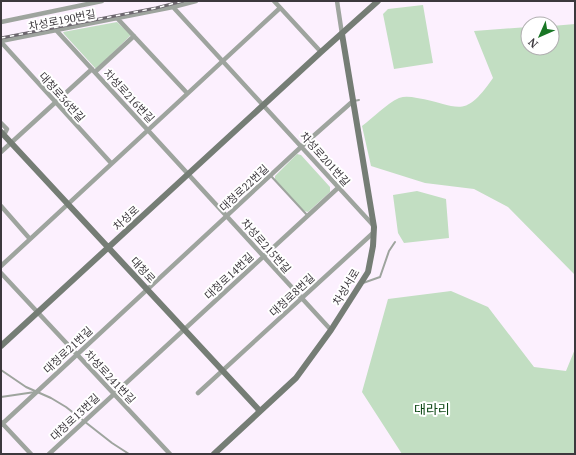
<svg xmlns="http://www.w3.org/2000/svg" width="576" height="455" viewBox="0 0 576 455" font-family="'PT Serif','Noto Sans KR',serif">
<style>
.green{fill:#c2dec2}
.lines{fill:none;stroke-linecap:round;stroke-linejoin:round}
.lane{stroke:#9ea49e;stroke-width:2}
.street{stroke:#9ea49e;stroke-width:4.5}
.secondary{stroke:#757d75;stroke-width:6}
.rail-casing{stroke:#6c666e;stroke-width:3}
.rail{stroke:#fff;stroke-width:1.5;stroke-dasharray:4.5;stroke-linecap:butt}
.labels{text-anchor:middle;stroke-width:4;stroke-linejoin:round;paint-order:stroke}
.street-label{font-size:11px;fill:#3c383d;stroke:#fff}
.quarter-label{font-size:13px;fill:#0b4613;stroke:#fff}
</style>
<rect width="100%" height="100%" fill="#fcf0fe"/>
<path class="green" d="M423,5L433,63L394,69L383,14L388,9Z
M117,22L131,35L96,69L64,34L63,32Z
M575,24V275L508,207L474,189L425,183L371,166L362,126C373,118 386,104 399,98C405,96 411,97 417,98C460,105 463,121 493,78L474,31L528,27V48H552V26Z
M297,154L301,155L330,187V192L308,212L304,211L275,180V176Z
M417,191L446,199L449,238L404,243L398,233L393,195Z
M451,291L488,307L534,367L566,371L575,349V454H402L362,392L388,299Z"/>
<g class="lines">
<path class="lane" d="M354,101L359,100
M271,176L307,215
M363,283L380,277L389,251L395,242
M1,370L26,387L51,398L66,407L112,443L129,454
M1,397L35,392"/>
<path class="street" d="M274,1L321,52
M337,1L342,34
M173,7L373,225
M117,18L187,93
M1,22L102,1
M56,30L331,330
M1,41L173,7L196,1
M1,42L111,163
M95,72L134,36
M1,123L7,129L4,135H3
M1,152L92,69
M1,206L30,239
M1,266L280,8
M1,273L170,454
M198,393L373,233
M1,422L31,454
M1,425L301,147L353,101
M49,454L339,187"/>
<path class="secondary" d="M1,132L260,411
M1,346L321,52L378,1
M214,454L296,378L331,330L368,272L373,246L374,227L342,34"/>
<defs>
<path id="rail" d="M1,38L156,8L183,1"/>
</defs>
<use href="#rail" class="rail-casing"/>
<use href="#rail" class="rail"/>
</g>
<g class="labels">
<g class="street-label">
<text transform="translate(62 20) rotate(-11)" y="4">차성로190번길</text>
<text transform="translate(129 96) rotate(47)" y="4">차성로216번길</text>
<text transform="translate(62 97) rotate(48)" y="4">대청로36번길</text>
<text transform="translate(325 159) rotate(48)" y="4">차성로201번길</text>
<text transform="translate(244 188) rotate(-43)" y="4">대청로22번길</text>
<text transform="translate(126 218) rotate(-42)" y="4">차성로</text>
<text transform="translate(266 246) rotate(48)" y="4">차성로215번길</text>
<text transform="translate(143 270) rotate(47)" y="4">대청로</text>
<text transform="translate(229 276) rotate(-43)" y="4">대청로14번길</text>
<text transform="translate(346 287) rotate(-59)" y="4">차성서로</text>
<text transform="translate(292 295) rotate(-43)" y="4">대청로8번길</text>
<text transform="translate(68 350) rotate(-43)" y="4">대청로21번길</text>
<text transform="translate(110 377) rotate(47)" y="4">차성로241번길</text>
<text transform="translate(75 417) rotate(-43)" y="4">대청로13번길</text>
</g>
<g class="quarter-label">
<text x="432" y="414">대라리</text>
</g>
</g>
<rect width="576" height="455" fill="none" stroke="#3c383d" stroke-width="4"/>
<g transform="translate(540 36) rotate(225)"><circle r="19" fill="#ffffff" stroke="#b1afb1"/>
<path d="M0-3L7 15L0 10L-7 15Z" fill="#197625"/>
<text y="-6" font-size="11" font-weight="bold" text-anchor="middle" fill="#3c383d">N</text>
</g>
</svg>
